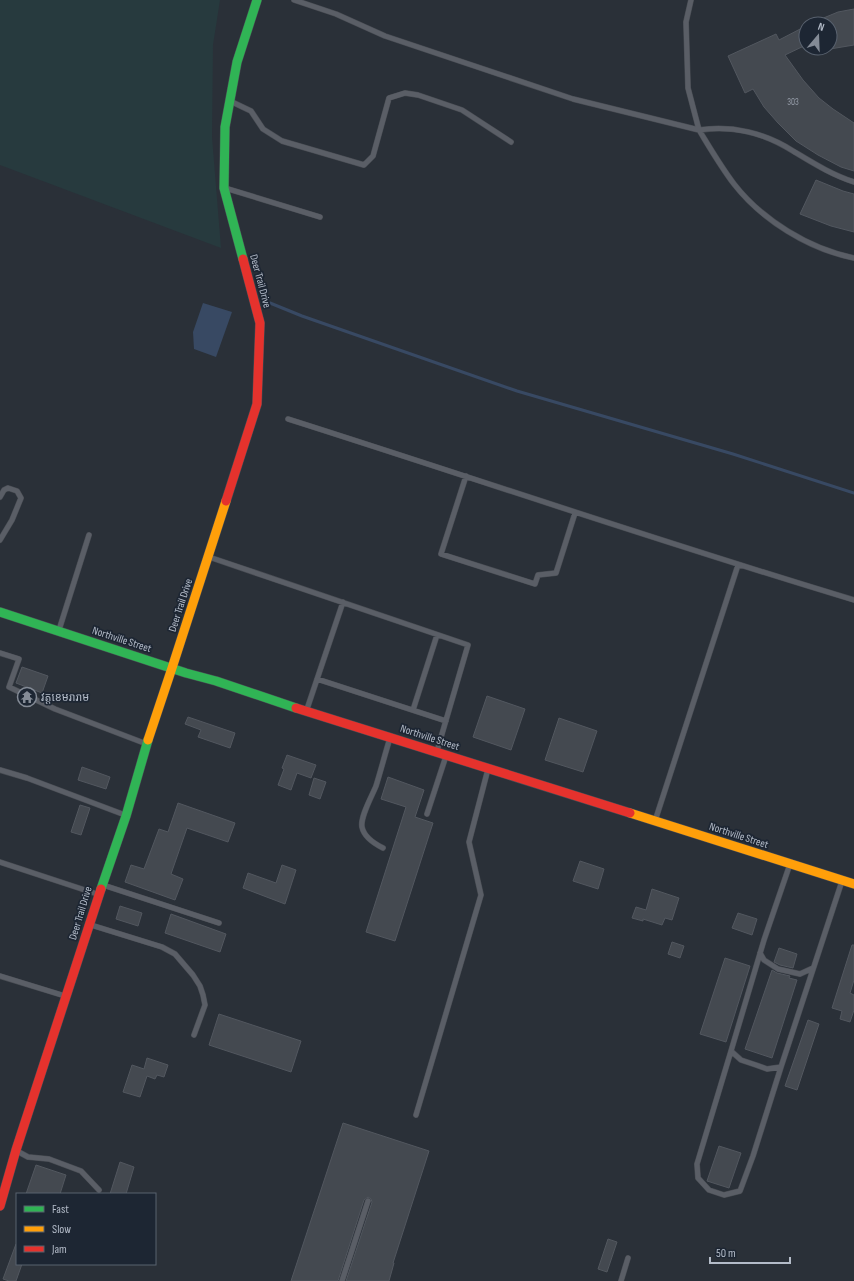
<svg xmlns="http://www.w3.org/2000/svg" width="854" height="1281" viewBox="0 0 854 1281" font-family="'Sofia Sans Condensed','Noto Sans Khmer',sans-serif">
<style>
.green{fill:#273a3e}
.water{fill:#384963}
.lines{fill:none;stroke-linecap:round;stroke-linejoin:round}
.stream{stroke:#384963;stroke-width:3}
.building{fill:#444950;stroke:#52575f}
.lane-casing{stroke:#484c53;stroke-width:6}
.fast-casing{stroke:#484c53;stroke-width:10}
.slow-casing{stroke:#484c53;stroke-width:10}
.jam-casing{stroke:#484c53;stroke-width:10}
.lane{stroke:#5a5e66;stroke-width:5}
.fast{stroke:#30b455;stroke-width:9}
.slow{stroke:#ff9f0a;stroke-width:9}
.jam{stroke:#e5322d;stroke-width:9}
.labels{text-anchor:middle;stroke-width:3.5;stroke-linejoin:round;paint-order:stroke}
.number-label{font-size:9px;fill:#989fab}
.street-label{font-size:11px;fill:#b4bcc9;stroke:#1d2633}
.poi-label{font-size:11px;fill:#b4bcc9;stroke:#1d2633;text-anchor:start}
</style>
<rect width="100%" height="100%" fill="#2a3038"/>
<path class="green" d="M0,0H220L213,45L212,137L221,248L0,165Z"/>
<path class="water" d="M203,303L232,312L216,357L194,349L193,332Z"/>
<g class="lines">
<path class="stream" d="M270,303L302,316L517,391L733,454L854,493"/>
</g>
<path class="building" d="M854,9V45L830,49V24H809L838,12Z
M806,26V45L785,55L803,80L819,98L833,109L854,123V171L841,167L818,155L796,141L778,123L764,107L753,89L745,93L728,56L776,34L779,40Z
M816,180L843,191L854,194V232L831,226L800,214Z
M22,667L48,676L42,693L16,683Z
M487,696L525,709L511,750L473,737Z
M188,717L235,733L230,748L198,737L201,730L185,724Z
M559,718L597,731L583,772L545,760Z
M287,755L316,765L311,778L297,773L291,790L278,785L284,769L282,768Z
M82,767L110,777L106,789L78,780Z
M388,777L424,790L415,817L433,823L395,941L366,932L406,807L381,799Z
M314,778L326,782L320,799L309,795Z
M178,803L235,823L228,842L187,828L171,874L183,879L175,900L125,882L131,865L144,869L159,829L168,832Z
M80,805L90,808L81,835L71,832Z
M580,861L604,869L598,889L573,881Z
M282,865L296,870L285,904L243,888L248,873L276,883Z
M652,889L679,898L672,920L665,918L662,925L643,919V921L632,918L636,907L646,910Z
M120,906L142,913L138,926L116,919Z
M738,913L757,919L752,935L732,928Z
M171,914L226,934L220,952L165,933Z
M672,942L684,946L680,958L668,954Z
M852,945H854V980L850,993L854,995V1010L850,1022L840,1019L842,1011L832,1008Z
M779,948L797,954L793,968L780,965L774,962Z
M725,958L750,966L726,1042L700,1034Z
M772,970L777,973L790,976L789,978L797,980L772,1058L745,1049Z
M219,1014L301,1041L291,1072L209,1045Z
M808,1020L819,1024L797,1090L785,1086Z
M147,1058L168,1065L164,1077L157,1075L155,1079L147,1076L140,1097L123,1092L132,1065L144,1069Z
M343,1123L429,1151L393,1263H394L389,1281H346L372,1202L371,1199L368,1197L364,1200L338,1281H291Z
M719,1146L741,1153L729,1188L707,1181Z
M120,1162L134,1167L126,1194H110Z
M36,1165L66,1175L60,1194H26Z
M608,1239L617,1242L607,1272L598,1269Z
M16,1244H17V1264H22L16,1281H9L3,1279Z"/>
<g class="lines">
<defs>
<path id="lane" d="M294,0L336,14L385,36L573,99L699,130L688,88L686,22L691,0
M230,101L251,111L263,129L282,141L364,165L373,156L389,98L405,93L418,95L462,110L511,142
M854,182C832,175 813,163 793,151C765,133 732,125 699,130C710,148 721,167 734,184C762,220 809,249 854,258
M225,188L320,217
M288,419C477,479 664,543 854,600
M466,476L441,554L535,584L538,575L556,573L575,513
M0,497L4,490L8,488L17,491L21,498L12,520L0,540
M209,557L468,645L437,751
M59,630L89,535
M0,653L19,659L9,687L55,709L144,743
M317,679L446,721
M307,709L343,602
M413,710L437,635
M0,770L27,778L125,815
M427,814L446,756
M655,821L738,565
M383,848C375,844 364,837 362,827C360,817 372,796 376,786C381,770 385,754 390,738
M0,862L97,894
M790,864L764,940L731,1051L741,1060L756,1065L767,1069L781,1067L842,881
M103,885L219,923
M91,925L162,947L175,954L193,975L200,986L203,995L205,1005L194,1035
M760,953L764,960L778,969L800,974L813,968
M0,976L65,996
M731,1051L697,1164L698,1178L709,1190L724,1195L740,1191L753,1156L781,1067
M416,1115L481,895L469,842L488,769
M17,1151L28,1157L49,1159L81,1171L99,1190
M342,1281L368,1201
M621,1281L628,1258"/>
<path id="fast" d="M243,259L224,188L225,127L237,62L257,0
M0,612L186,673L216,681L296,708
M101,889L126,816L148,740"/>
<path id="slow" d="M148,740L172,668L226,501
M630,813L854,884"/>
<path id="jam" d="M226,501L257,404L260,323L243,259
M296,708L630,813
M0,1206L16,1150L101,889"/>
</defs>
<use href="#lane" class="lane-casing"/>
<use href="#fast" class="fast-casing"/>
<use href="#slow" class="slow-casing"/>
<use href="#jam" class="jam-casing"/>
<use href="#lane" class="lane"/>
<use href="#fast" class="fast"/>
<use href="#slow" class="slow"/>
<use href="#jam" class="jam"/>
</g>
<defs>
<symbol id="temple-ring" viewBox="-11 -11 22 22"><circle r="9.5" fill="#1d2633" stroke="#848b96" stroke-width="1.5"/><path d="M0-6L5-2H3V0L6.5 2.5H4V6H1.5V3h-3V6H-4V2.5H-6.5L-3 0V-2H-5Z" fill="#848b96"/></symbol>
</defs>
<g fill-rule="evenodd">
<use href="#temple-ring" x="16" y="686" width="22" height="22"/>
</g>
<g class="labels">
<g class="number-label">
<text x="793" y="105">303</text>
</g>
<g class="street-label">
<text transform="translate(261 281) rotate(75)" y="4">Deer Trail Drive</text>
<text transform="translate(180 605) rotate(-72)" y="4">Deer Trail Drive</text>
<text transform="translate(122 639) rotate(18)" y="4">Northville Street</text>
<text transform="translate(430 737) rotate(18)" y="4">Northville Street</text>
<text transform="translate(739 835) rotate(18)" y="4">Northville Street</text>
<text transform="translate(80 913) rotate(-73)" y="4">Deer Trail Drive</text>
</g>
<g class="poi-label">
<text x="41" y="701">វត្តខេមរារាម</text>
</g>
</g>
<rect x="16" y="1193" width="140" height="72" fill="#1d2633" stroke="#59626f"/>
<rect x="24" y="1206" width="20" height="6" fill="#30b455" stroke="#59626f"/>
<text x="52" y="1213" font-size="12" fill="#b4bcc9">Fast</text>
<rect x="24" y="1226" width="20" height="6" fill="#ff9f0a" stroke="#59626f"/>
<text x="52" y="1233" font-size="12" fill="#b4bcc9">Slow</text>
<rect x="24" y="1246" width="20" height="6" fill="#e5322d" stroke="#59626f"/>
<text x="52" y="1253" font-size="12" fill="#b4bcc9">Jam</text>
<g transform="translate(818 36) rotate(19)"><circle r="19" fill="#1d2633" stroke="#59626f"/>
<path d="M0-3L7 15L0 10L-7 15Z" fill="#848b96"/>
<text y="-6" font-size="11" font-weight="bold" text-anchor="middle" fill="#b4bcc9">N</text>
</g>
<path d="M710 1257v6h80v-6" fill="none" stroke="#b4bcc9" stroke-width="2"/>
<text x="716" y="1257" font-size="12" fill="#b4bcc9" stroke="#1d2633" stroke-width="3" paint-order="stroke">50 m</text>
</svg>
